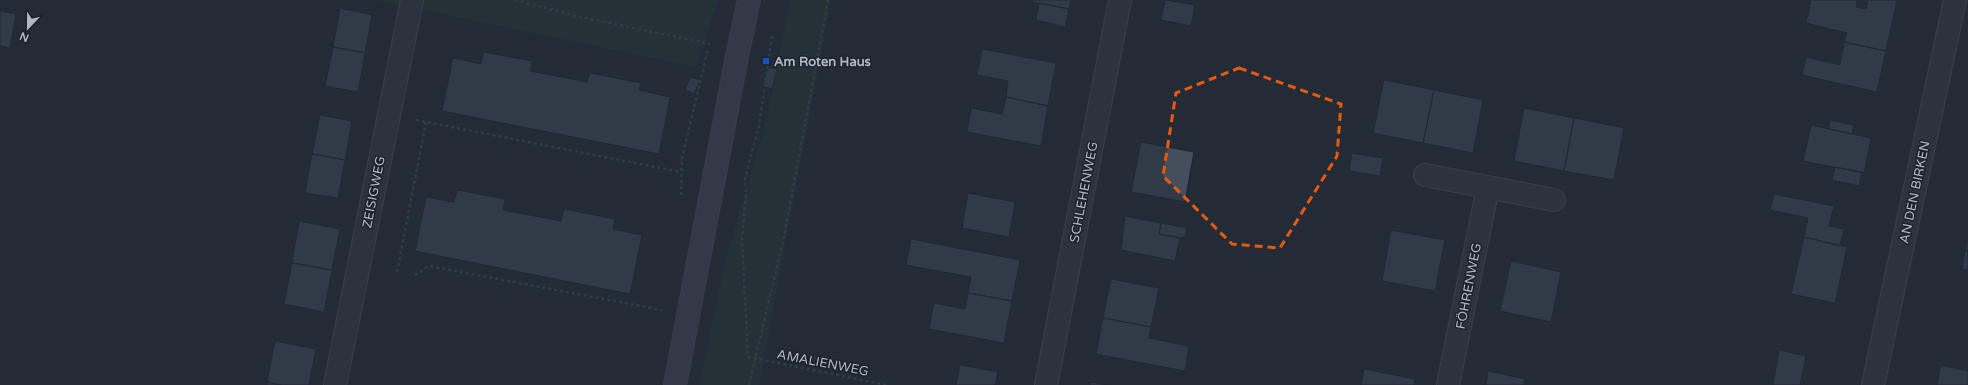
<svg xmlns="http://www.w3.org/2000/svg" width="1968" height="385" viewBox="0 0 1968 385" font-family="'Varela Round',sans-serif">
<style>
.green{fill:#263839}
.building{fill:#444e5c;stroke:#1d242e}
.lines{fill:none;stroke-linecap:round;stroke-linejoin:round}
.street-casing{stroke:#515862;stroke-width:24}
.secondary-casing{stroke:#515862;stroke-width:24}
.path{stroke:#425356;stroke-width:2.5;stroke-dasharray:3 3;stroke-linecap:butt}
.street{stroke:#363d48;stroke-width:22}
.secondary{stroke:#444c5a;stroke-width:22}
.marked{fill:none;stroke:#e8590c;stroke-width:3;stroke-dasharray:8 5;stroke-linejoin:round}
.transit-dot{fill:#1a4fb4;stroke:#1b222c;stroke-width:1.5}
.labels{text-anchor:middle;stroke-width:3;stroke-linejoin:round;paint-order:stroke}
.poi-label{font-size:13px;font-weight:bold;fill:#b1b8c4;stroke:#1b222c;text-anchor:start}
.street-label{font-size:13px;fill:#b1b8c4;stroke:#1b222c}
</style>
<rect width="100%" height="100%" fill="#232b37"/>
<path class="green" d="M376,0H718L696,67Z
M790,0H831L759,385H699L725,262L767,119Z"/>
<path class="building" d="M1032,0H1071L1069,9L1032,2Z
M1165,0L1195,5L1191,26L1161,20Z
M1811,0H1857L1856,7L1866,9L1868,0H1897L1886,51L1844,42L1847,33L1806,23Z
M1039,3L1069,9L1065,27L1036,20Z
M340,8L372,15L365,53L333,47Z
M0,11L16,14L10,48L0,46Z
M1844,42L1886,51L1877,92L1802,75L1806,57L1840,65Z
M333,47L365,53L358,92L325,86Z
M982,49L1056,63L1048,106L1006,97L1008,81L977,75Z
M483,52L532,61L530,71L587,82L590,73L641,83L639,90L670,97L659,154L442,111L453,58L481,64Z
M768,67L777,69L772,89L763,86Z
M690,77L700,80L694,94L685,90Z
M1384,80L1434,90L1423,143L1373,133Z
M1434,90L1483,100L1473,153L1423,143Z
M1006,97L1048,106L1041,146L967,132L971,108L1002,114Z
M1524,108L1574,118L1564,171L1514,161Z
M320,115L352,121L345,160L312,154Z
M1574,118L1624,128L1614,180L1564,171Z
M1830,120L1854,125L1852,134L1829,129Z
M1811,125L1871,138L1864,173L1803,161Z
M1141,142L1194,152L1185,202L1131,192Z
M1352,153L1383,158L1380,176L1349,171Z
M312,154L345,160L338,198L305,193Z
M1835,167L1862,172L1859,186L1832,180Z
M457,190L505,199L503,210L561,221L564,209L615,219L613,229L642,235L630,294L415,251L426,197L454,202Z
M968,193L1015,202L1009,237L962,228Z
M1774,194L1834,206L1829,226L1844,229L1840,246L1804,237L1808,218L1770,210Z
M1125,216L1161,223L1159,234L1180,238L1175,261L1121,250Z
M299,221L340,229L332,270L292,263Z
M1161,223L1187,228L1186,236L1180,238L1159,234Z
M1391,230L1445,240L1435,291L1382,281Z
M1804,237L1847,247L1835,303L1791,294Z
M1968,238V251H1965Z
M911,239L1020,260L1012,301L968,293L971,277L906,265Z
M1965,251H1968V270L1962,269Z
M1511,261L1561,272L1551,322L1500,311Z
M292,263L332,270L324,312L284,304Z
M1111,279L1159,288L1151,327L1103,318Z
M968,293L1012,301L1004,343L929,329L934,303L965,309Z
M1103,318L1151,327L1149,338L1189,346L1185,371L1096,354Z
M275,341L316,349L309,385H281L267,382Z
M1779,350L1806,356L1800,385H1773Z
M960,365L998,372L995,385H956Z
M1941,365L1968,371V385H1937Z
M1364,369L1415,379L1414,385H1361Z
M1488,371L1525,379L1523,385H1486Z
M267,382L281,385H267Z
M1090,382L1108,385H1090Z"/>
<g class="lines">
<defs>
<path id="street" d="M1425,175L1554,200
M335,385L412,0
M1046,385L1120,0
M1448,385L1488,187
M1873,385L1955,0"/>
<path id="secondary" d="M675,385L737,56L749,0"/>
</defs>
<use href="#street" class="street-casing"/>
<use href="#secondary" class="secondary-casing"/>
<path class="path" d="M515,0L581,17L710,44
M772,36L759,126L745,178L746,193L742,241L748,357L887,385
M416,120L681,172
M681,195L682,158L708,49
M397,272L426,122
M415,275L429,266L662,310
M749,385L784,237L828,0"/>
<use href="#street" class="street"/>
<use href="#secondary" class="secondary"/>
</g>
<path d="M0 0H1968V385H0ZM1239,68L1341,104L1337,156L1280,248L1232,244L1163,176L1176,93Z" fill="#232b37" fill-opacity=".55" fill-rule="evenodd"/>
<path class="marked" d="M1239,68L1341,104L1337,156L1280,248L1232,244L1163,176L1176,93Z"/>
<rect class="transit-dot" x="762" y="57" width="8" height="8" rx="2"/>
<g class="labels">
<g class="poi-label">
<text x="774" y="66">Am Roten Haus</text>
</g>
<g class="street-label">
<text transform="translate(373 192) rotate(-79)" y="5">ZEISIGWEG</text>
<text transform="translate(1083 192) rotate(-79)" y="5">SCHLEHENWEG</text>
<text transform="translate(1914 192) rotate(-78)" y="5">AN DEN BIRKEN</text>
<text transform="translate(1468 286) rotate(-79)" y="5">FÖHRENWEG</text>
<text transform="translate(823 362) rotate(11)" y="5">AMALIENWEG</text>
</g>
</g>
<g transform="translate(28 28) rotate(202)" stroke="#1b222c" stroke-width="3" paint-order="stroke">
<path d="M0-3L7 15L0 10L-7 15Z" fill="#b1b8c4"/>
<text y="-6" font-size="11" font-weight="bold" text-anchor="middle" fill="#b1b8c4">N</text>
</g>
</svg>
